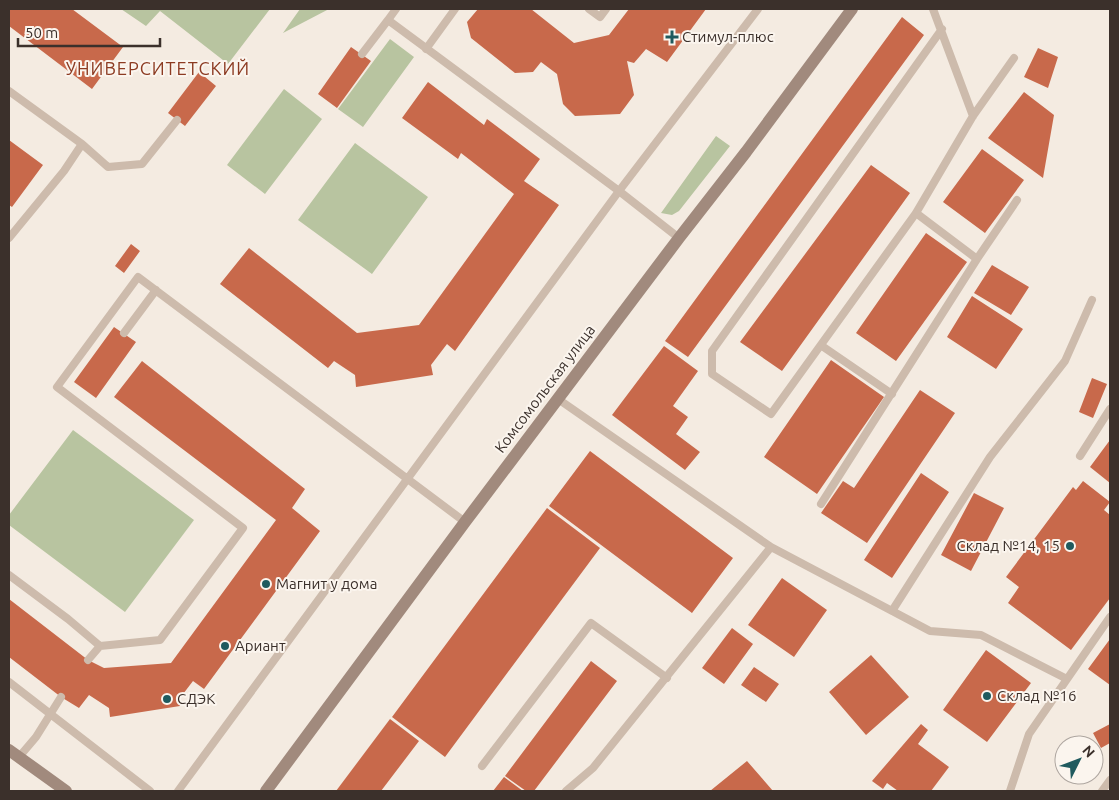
<svg xmlns="http://www.w3.org/2000/svg" width="1119" height="800" viewBox="0 0 1119 800" font-family="Ubuntu,sans-serif">
<style>
.green{fill:#b8c4a0}
.building{fill:#c8694b}
.lines{fill:none;stroke-linecap:round;stroke-linejoin:round}
.lane{stroke:#cdbbac;stroke-width:8}
.secondary{stroke:#a18a7d;stroke-width:12}
.poi-dot{fill:#1f5a5e;stroke:#fbf5ee;stroke-width:2}
.labels{text-anchor:middle;stroke-width:4;stroke-linejoin:round;paint-order:stroke}
.poi-label{font-size:15px;fill:#3b302b;stroke:#fbf5ee;text-anchor:start}
.street-label{font-size:15px;fill:#3b302b;stroke:#fbf5ee}
.quarter-label{font-size:18px;letter-spacing:1px;fill:#8c3b22;stroke:#fbf5ee}
</style>
<rect width="100%" height="100%" fill="#f4ebe1"/>
<path class="green" d="M121,9H270L228,64L160,11L146,26Z
M300,9H329L283,33Z
M390,39L414,57L363,127L338,109Z
M284,89L322,119L265,194L227,165Z
M716,136L730,146L679,211L672,215L661,213Z
M355,143L428,197L372,274L298,220Z
M73,430L194,520L125,612L9,525V515Z"/>
<path class="building" d="M9,9H72L123,47L92,89L9,26Z
M478,9H531L574,43L609,35L629,9H706L667,62L646,49L634,63L627,61L634,95L620,114L575,116L563,104L557,74L541,62L533,72L515,73L471,38L467,22Z
M902,17L924,35L688,357L665,341Z
M351,47L371,61L337,108L318,94Z
M1038,48L1058,57L1048,88L1024,77Z
M199,72L216,86L185,126L168,113Z
M428,82L484,125L487,119L540,159L524,181L559,205L455,351L447,344L431,365L433,375L356,387L355,375L334,361L328,368L220,284L249,248L357,333L419,325L514,194L461,153L458,159L402,118Z
M1024,92L1054,115L1043,178L988,138Z
M9,140L43,165L12,207L9,205Z
M982,149L1024,180L985,233L943,202Z
M871,165L910,193L782,371L740,342Z
M926,233L967,262L896,361L856,333Z
M131,244L140,251L124,273L115,266Z
M992,265L1029,287L1011,315L974,293Z
M972,296L1023,329L996,369L947,337Z
M114,327L136,342L96,398L74,382Z
M664,346L698,371L673,406L688,417L676,434L700,452L685,470L612,415Z
M831,360L884,397L817,494L764,457Z
M142,361L305,489L292,508L320,531L204,689L193,681L180,698V706L110,717L109,708L89,695L79,708L61,697L9,657V599L88,660L104,668L171,663L276,520L114,397Z
M1092,378L1107,384L1093,418L1079,412Z
M920,390L955,413L867,543L821,513L843,481L854,488Z
M1110,440V483L1090,467Z
M590,451L733,558L692,613L549,506Z
M921,473L949,492L892,578L864,560Z
M1083,481L1110,502L1104,510L1110,515V598L1071,650L1008,603L1019,587L1006,577L1073,487L1076,490Z
M974,493L1004,508L971,571L941,555Z
M547,508L600,548L445,757L392,717Z
M782,578L827,610L794,657L748,625Z
M732,628L753,644L724,684L702,668Z
M1110,639V685L1088,669Z
M986,650L1031,683L987,742L943,710Z
M871,655L909,697L866,735L829,692Z
M591,661L617,681L534,791H526L505,776Z
M754,667L779,684L766,702L741,685Z
M390,719L419,741L381,791H336Z
M921,724L928,730L918,744L949,767L931,791H898L887,783L883,789L872,781Z
M1110,724V743L1101,748L1093,733Z
M747,761L773,791H710Z
M504,777L523,791H493Z"/>
<g class="lines">
<path class="lane" d="M589,9L600,17L606,9
M933,9L973,116
M388,20L396,9
M942,29L712,351V374L771,414L916,213L973,116L1014,58
M426,49L455,9
M362,54L388,20L619,191L679,238
M9,91L82,144L108,167L142,164L177,120
M916,213L977,259
M9,238L64,171L82,144
M124,333L156,290
M822,346L892,394
M558,399L771,547L930,631L981,635L1067,679
M1080,456L1110,409
M821,504L977,259L1017,200
M9,575L68,619L100,646L160,640L243,528L57,387L138,277L465,522
M892,611L990,457L1065,361L1092,300
M88,660L100,646
M9,682L150,791
M19,757L36,737L61,697
M482,766L591,623L667,678
M178,791L619,191L758,9
M566,791L593,768L771,547
M1010,791L1029,734L1110,617
M1102,791L1110,780"/>
<path class="secondary" d="M9,750L66,791
M266,791L465,522L679,238L746,152L852,9"/>
</g>
<g class="poi-dot">
<path d="M669.5 29.5h5v5h5v5h-5v5h-5v-5h-5v-5h5z"/>
<circle cx="1070" cy="546" r="5"/>
<circle cx="266" cy="584" r="5"/>
<circle cx="225" cy="646" r="5"/>
<circle cx="987" cy="696" r="5"/>
<circle cx="167" cy="699" r="5"/>
</g>
<g class="labels">
<g class="poi-label">
<text x="682" y="42">Стимул-плюс</text>
<text x="1060" y="551" text-anchor="end">Склад №14, 15</text>
<text x="276" y="589">Магнит у дома</text>
<text x="235" y="651">Ариант</text>
<text x="997" y="701">Склад №16</text>
<text x="177" y="704">СДЭК</text>
</g>
<g class="street-label">
<text transform="translate(545 389) rotate(-53)" y="5">Комсомольская улица</text>
</g>
<g class="quarter-label">
<text x="158" y="75">УНИВЕРСИТЕТСКИЙ</text>
</g>
</g>
<rect width="1119" height="800" fill="none" stroke="#3b302b" stroke-width="20"/>
<g transform="translate(1079 760) rotate(48)"><circle r="24" fill="#fbf5ee" stroke="#aea6a0"/>
<path d="M0-4L9 19L0 12L-9 19Z" fill="#1f5a5e"/>
<text y="-8" font-size="14" font-weight="bold" text-anchor="middle" fill="#3b302b">N</text>
</g>
<path d="M18 38v8h142v-8" fill="none" stroke="#3b302b" stroke-width="2.5"/>
<text x="25" y="38" font-size="15" fill="#3b302b" stroke="#fbf5ee" stroke-width="4" paint-order="stroke">50 m</text>
</svg>
